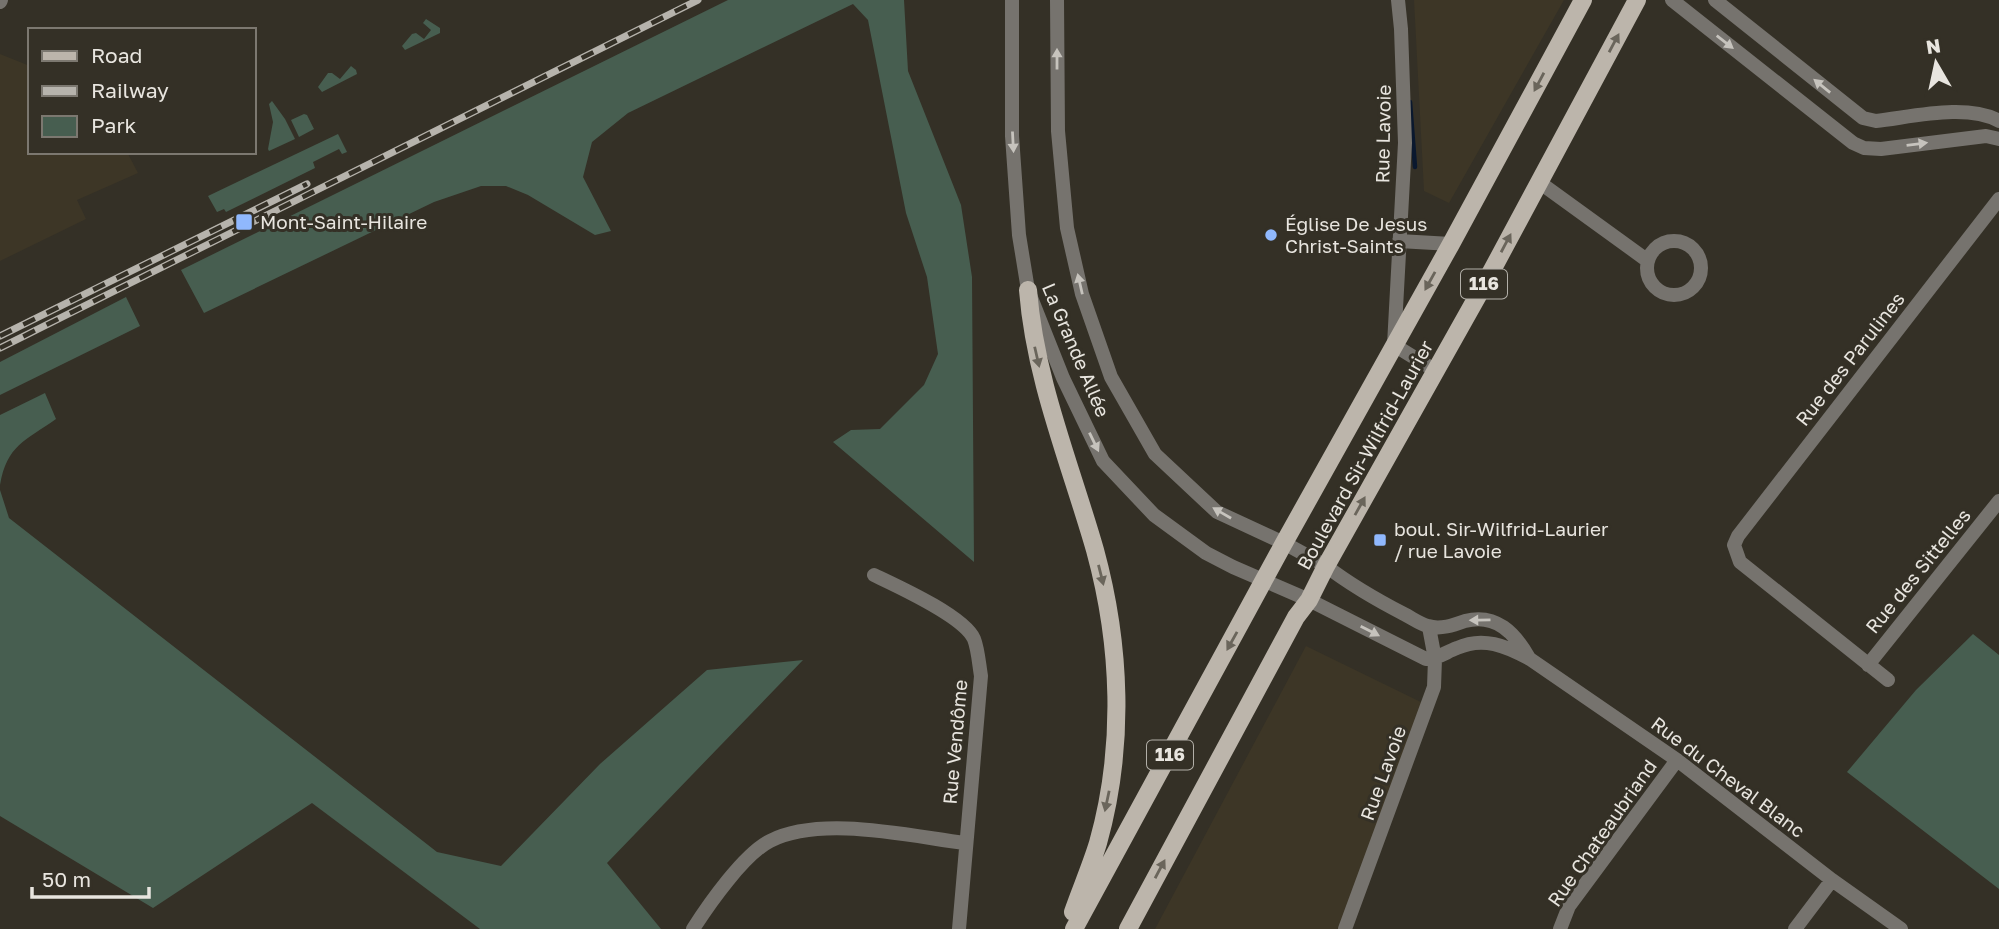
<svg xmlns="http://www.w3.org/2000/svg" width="1999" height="929" viewBox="0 0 1999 929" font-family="'Golos Text',sans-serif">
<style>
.built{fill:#3d3626}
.green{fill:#475e50}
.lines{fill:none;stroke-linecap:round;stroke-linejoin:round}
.stream{stroke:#0a182e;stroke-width:4.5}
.minor{stroke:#76736e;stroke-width:14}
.tertiary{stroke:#76736e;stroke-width:14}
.primary{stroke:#bcb5ab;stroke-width:18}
.rail-casing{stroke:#b6b3ac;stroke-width:7}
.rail{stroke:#343026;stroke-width:4.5;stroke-dasharray:13;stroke-linecap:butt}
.oneway{fill:#c6c3bd}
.oneway2{fill:#6a655b}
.poi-dot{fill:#90b8fd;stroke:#343026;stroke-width:2.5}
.labels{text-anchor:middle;stroke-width:6;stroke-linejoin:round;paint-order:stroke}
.shield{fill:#343026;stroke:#b2afa8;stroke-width:2}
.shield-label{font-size:18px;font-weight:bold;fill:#e8e5df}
.street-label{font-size:19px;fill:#e8e5df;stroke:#343026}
.poi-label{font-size:19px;fill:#e8e5df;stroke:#343026;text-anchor:start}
</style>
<rect width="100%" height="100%" fill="#343026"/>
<path class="built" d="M1414,0H1564L1449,203L1424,191Z
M0,54L30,66V152H127L138,173L77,200L86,219L0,261Z
M1306,646L1429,706L1345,929H1155Z"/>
<path class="green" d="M728,0H904L908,71L961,205L972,277L974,562L833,442L851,430L880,429L924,385L938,354L927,277L906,213L868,20L853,4L628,113L592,142L583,177L611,231L595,235L528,195L506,186H481L434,202L204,313L181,270Z
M426,19L440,28V33L405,50L402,46L412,34L416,33L424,39L431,30L423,23Z
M351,66L356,70L357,74L322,92L318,87L328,73H332L340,79Z
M272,101L285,119L295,139L269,151L268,149L273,122L269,104Z
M304,114L307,115L314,129L299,137L291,120Z
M338,134L347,152L342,154L339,149L313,162L315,168L226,212L224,209L217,212L208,196Z
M126,297L140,326L0,395V362Z
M45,393L56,419C25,441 7,445 0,485V415Z
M0,490L9,518L437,852L501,866L600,764L707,670L803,660L607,863L661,929H480L312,803L153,908L0,816Z
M1973,634L1999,655V889L1847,772L1916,690Z"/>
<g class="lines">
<path class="stream" d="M1410,102L1415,167"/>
<path class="minor" d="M1398,0L1401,29L1405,143L1394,345L1436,371
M1672,0L1853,143L1864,148L1881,149L1986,136L1999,139
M1715,0L1863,118L1876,121C1912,117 1967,103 1999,121
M1539,182L1648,261
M1399,241L1451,244
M1647 268a27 27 0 1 1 54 0a27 27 0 1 1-54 0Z
M1326,566C1352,586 1375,599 1404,614C1412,618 1420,624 1428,626C1440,630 1454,625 1465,621C1496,613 1515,633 1529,658
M874,575C897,586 964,616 974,639C978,649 979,664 981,676L959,929
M1309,600L1426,659C1438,659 1446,652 1457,648C1483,636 1506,646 1530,659L1677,760L1832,880L1901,929
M1868,665L1999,501
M1888,680L1740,562L1734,545L1738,536L1999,199
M693,929C709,904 744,854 770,841C821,815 909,836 965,843
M1345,929L1434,687L1435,659L1429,627
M1560,929L1569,906L1677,760
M1795,929L1832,880"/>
<path class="tertiary" d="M1012,0V136L1019,235L1028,290L1063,378L1103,461L1154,515L1206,553L1233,567L1309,600
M1057,0L1058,131L1067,228L1082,294L1111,377L1155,454L1217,512L1284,543L1326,566
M0,2L1,0"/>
<path class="primary" d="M1028,290C1035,380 1070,463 1095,550C1121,645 1125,747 1098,843C1091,866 1081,889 1073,912
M1074,929L1284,543L1451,244L1583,0
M1128,929L1296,617L1309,600L1326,566L1490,274L1637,0"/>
<defs>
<path id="rail" d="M0,336L307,184
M0,348L698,0"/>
</defs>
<use href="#rail" class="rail-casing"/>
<use href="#rail" class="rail"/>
</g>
<defs><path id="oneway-solid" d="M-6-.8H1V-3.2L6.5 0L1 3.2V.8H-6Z" transform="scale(1.75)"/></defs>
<g class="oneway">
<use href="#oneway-solid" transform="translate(1725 42) rotate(38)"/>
<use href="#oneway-solid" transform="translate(1057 59) rotate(-90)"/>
<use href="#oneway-solid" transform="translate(1822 86) rotate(-141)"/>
<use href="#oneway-solid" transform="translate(1013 142) rotate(87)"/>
<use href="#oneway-solid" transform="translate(1917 144) rotate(-7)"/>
<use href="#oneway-solid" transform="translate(1080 284) rotate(-103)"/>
<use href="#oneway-solid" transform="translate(1094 442) rotate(64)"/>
<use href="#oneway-solid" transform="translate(1222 513) rotate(-150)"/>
<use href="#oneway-solid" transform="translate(1480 620) rotate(179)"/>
<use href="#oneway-solid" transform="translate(1370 631) rotate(27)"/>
</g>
<g class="oneway2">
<use href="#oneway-solid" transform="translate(1614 43) rotate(-62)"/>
<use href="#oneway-solid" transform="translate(1539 82) rotate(118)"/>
<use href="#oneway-solid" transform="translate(1506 243) rotate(-62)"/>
<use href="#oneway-solid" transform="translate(1430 281) rotate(119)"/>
<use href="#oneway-solid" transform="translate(1037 357) rotate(77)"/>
<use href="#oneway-solid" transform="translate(1360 506) rotate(-61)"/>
<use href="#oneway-solid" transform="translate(1101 575) rotate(76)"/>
<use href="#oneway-solid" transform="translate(1232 641) rotate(119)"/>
<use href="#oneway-solid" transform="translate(1107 801) rotate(102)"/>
<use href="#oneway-solid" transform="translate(1160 869) rotate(-62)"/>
</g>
<g class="poi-dot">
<rect x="235" y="213" width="18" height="18" rx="3.5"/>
<circle cx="1271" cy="235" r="7"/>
<rect x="1373" y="533" width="14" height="14" rx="3.5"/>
</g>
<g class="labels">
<g class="shield">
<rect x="1461" y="269.5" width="46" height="29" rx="5"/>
<rect x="1147" y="740.5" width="46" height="29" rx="5"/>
</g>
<g class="shield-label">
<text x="1484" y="290">116</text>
<text x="1170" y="761">116</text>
</g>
<g class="street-label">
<text transform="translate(1383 134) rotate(-89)" y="7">Rue Lavoie</text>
<text transform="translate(1076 350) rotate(67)" y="7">La Grande Allée</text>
<text transform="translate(1850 359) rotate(-52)" y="7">Rue des Parulines</text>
<text transform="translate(1365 455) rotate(-61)" y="7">Boulevard Sir-Wilfrid-Laurier</text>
<text transform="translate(1918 571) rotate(-51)" y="7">Rue des Sittelles</text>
<text transform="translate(955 742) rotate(-85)" y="7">Rue Vendôme</text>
<text transform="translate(1383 773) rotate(-70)" y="7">Rue Lavoie</text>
<text transform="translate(1728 777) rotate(37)" y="7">Rue du Cheval Blanc</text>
<text transform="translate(1602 833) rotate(-55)" y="7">Rue Chateaubriand</text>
</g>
<g class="poi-label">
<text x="260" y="229">Mont-Saint-Hilaire</text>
<text x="1285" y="231">Église De Jesus<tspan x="1285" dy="22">Christ-Saints</tspan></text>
<text x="1394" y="536">boul. Sir-Wilfrid-Laurier<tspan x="1394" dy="22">/ rue Lavoie</tspan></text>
</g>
</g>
<rect x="28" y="28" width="228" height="126" fill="#343026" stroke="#7c7870" stroke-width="2"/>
<rect x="42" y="51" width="35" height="10" fill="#bcb5ab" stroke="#7c7870" stroke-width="2"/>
<text x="91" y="63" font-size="21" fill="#e8e5df">Road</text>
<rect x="42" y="86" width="35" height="10" fill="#b6b3ac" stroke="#7c7870" stroke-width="2"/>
<text x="91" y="98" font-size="21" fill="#e8e5df">Railway</text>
<rect x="42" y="116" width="35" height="21" fill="#475e50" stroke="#7c7870" stroke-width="2"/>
<text x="91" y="133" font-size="21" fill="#e8e5df">Park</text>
<g transform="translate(1936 63) rotate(351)" stroke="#343026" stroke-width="5" paint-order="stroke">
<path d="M0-5L12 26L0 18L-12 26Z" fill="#e8e5df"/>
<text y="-10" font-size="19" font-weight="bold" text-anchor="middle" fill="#e8e5df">N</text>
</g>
<path d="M32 887v10h117v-10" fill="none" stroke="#e8e5df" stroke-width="3.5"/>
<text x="42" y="887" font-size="21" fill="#e8e5df" stroke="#343026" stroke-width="5" paint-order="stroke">50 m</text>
</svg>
